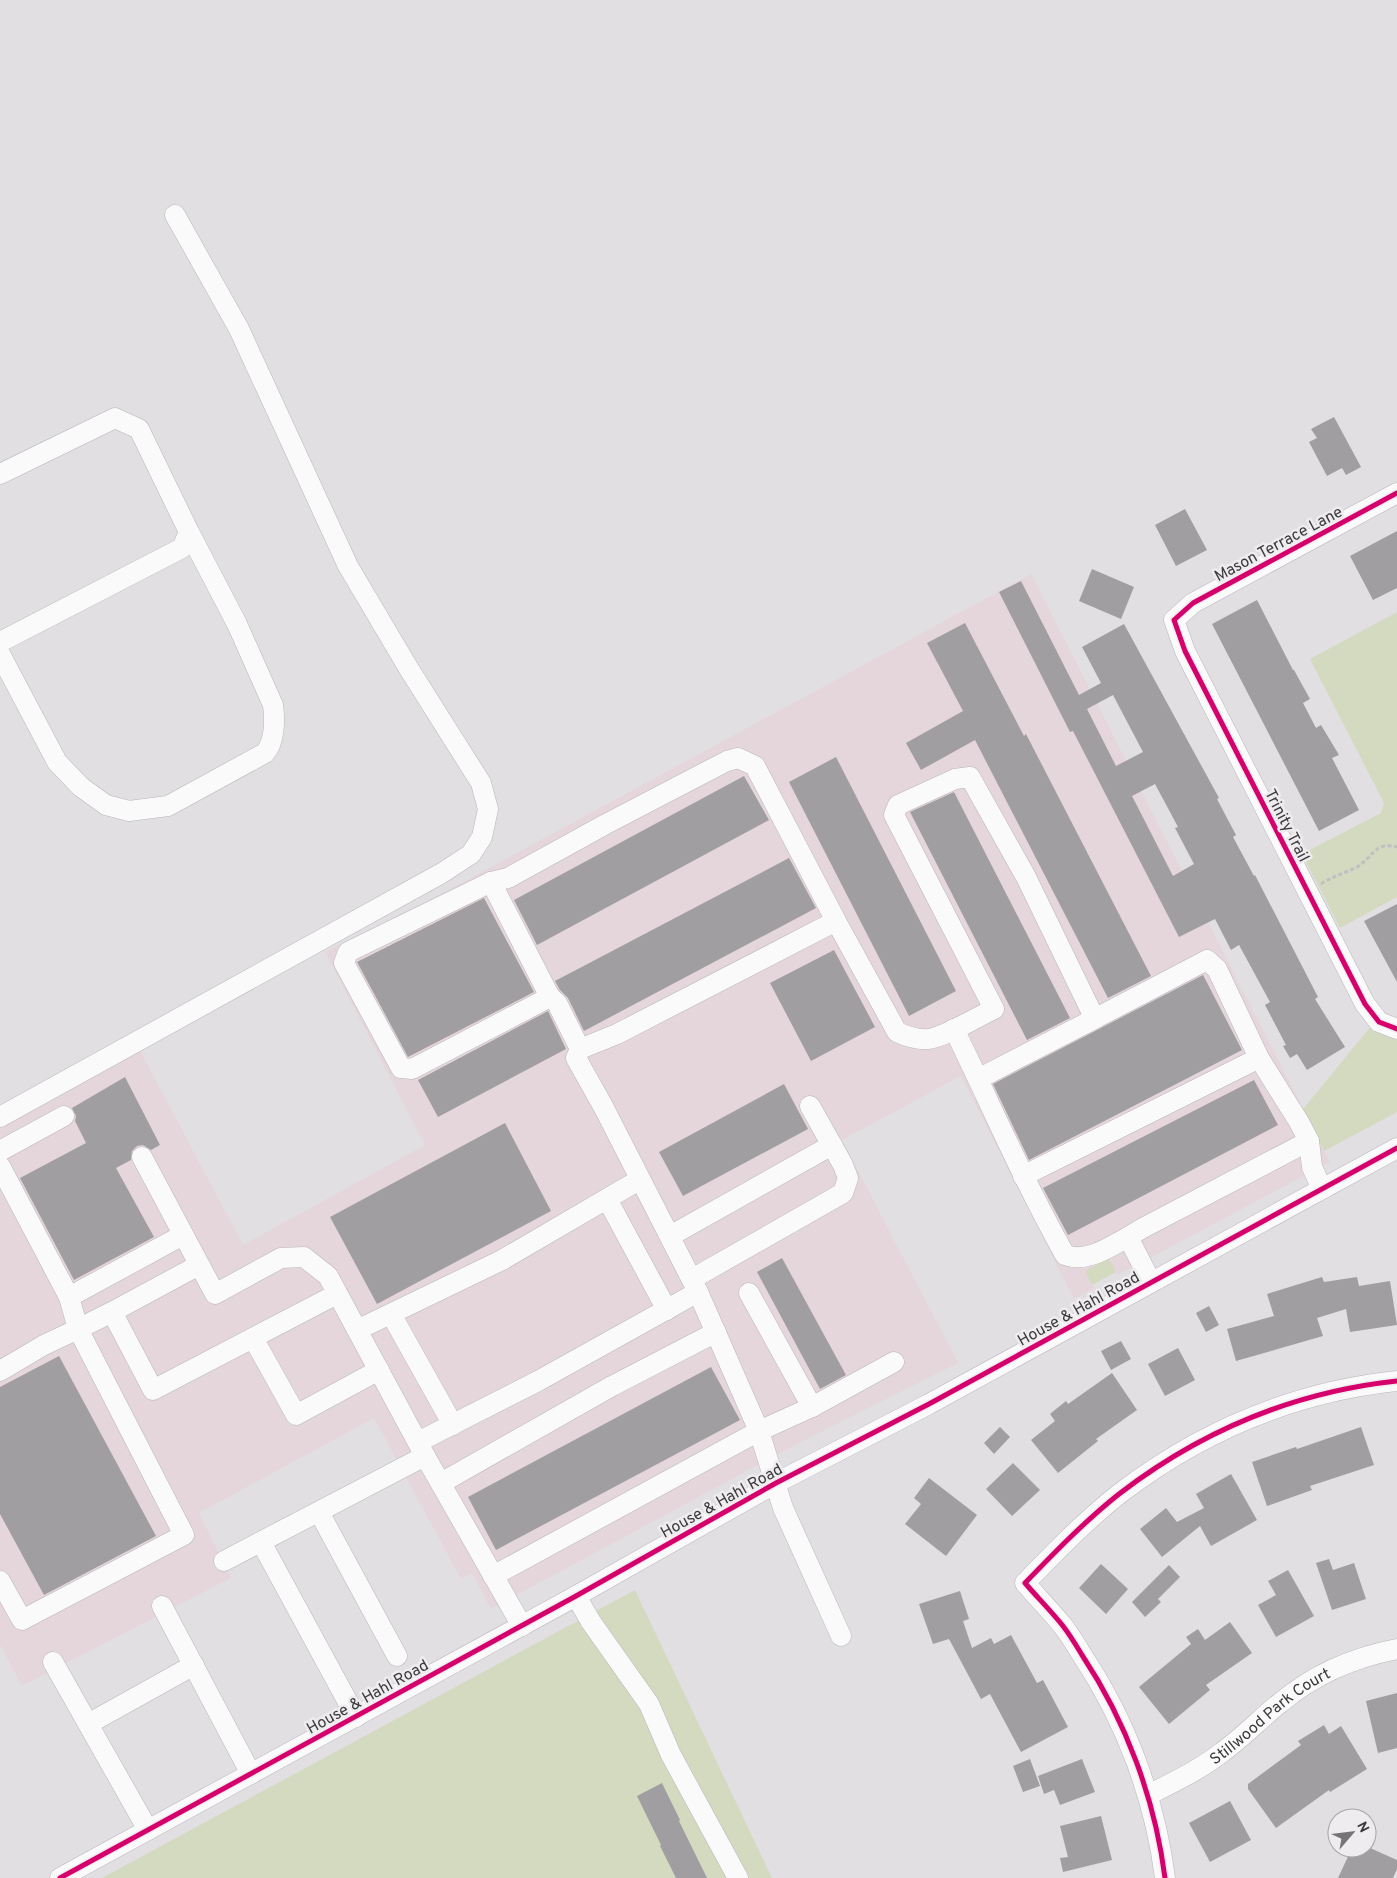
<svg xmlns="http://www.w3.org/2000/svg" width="1397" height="1878" viewBox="0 0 1397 1878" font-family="Overpass,sans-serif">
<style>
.commercial{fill:#e5d6db}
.green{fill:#d4dac0}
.building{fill:#a09ea1;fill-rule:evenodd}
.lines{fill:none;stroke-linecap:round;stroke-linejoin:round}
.minor-casing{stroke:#b8b6b9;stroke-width:21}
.path{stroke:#c0bfc1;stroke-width:3;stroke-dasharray:4 2.5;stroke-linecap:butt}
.minor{stroke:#fafafb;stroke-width:20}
.cycleway-casing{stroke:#efecf0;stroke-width:8}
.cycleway{stroke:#d6006c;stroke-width:5}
.labels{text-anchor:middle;stroke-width:5;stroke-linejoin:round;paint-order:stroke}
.street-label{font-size:16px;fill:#3b3a3c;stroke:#efecf0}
</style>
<rect width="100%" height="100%" fill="#e1dfe2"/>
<path class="commercial" d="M1031,574L1330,1162L1118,1275L1109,1259L1085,1271L1094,1288L1074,1299L961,1076L842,1140L958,1363L799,1443L491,1609L472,1573L461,1579L374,1418L199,1513L231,1578L22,1686L0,1645V1126L140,1051L243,1245L425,1145L325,952L408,912Z"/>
<path class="green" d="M1397,612V897L1340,928L1302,854L1381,813L1384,803L1310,659Z
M1372,1025L1397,1038V1112L1324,1151L1303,1109Z
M1109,1258L1116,1272L1092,1285L1085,1271Z
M635,1590L772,1878H102Z"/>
<path class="building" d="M1334,417L1361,467L1346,475L1342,468L1327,476L1309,442L1317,438L1311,429Z
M1185,509L1207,550L1176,566L1155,525Z
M1397,531V588L1373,600L1350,556Z
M1092,569L1134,587L1121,619L1079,601Z
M1021,581L1079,695L1101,683L1082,647L1124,624L1219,798L1217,799L1236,835L1233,837L1254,876L1255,875L1318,997L1315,999L1345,1047L1307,1070L1297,1054L1290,1058L1283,1046L1286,1045L1265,1005L1270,1002L1239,945L1231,950L1215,919L1179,937L1073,731L1070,732L999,592ZM1113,695L1143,752L1116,766L1087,709ZM1155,784L1178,827L1175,828L1194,864L1173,876L1132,796Z
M1257,600L1293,670H1294L1310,699L1303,703L1316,728L1321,725L1339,755L1332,758L1359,810L1319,831L1212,624Z
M965,623L1024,736L1026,734L1151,976L1108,998L975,740L921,770L906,743L963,711L927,643Z
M836,757L956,991L909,1016L789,782Z
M744,776L769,820L537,945L514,900Z
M954,792L1070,1018L1027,1040L910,812Z
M789,858L816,908L584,1031L568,998L560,990L555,981Z
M484,898L534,992L408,1057L357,962Z
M1397,904V982L1364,921Z
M834,950L875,1027L811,1061L770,983Z
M1203,975L1242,1050L1029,1160L993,1084Z
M548,1011L566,1049L438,1117L418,1080Z
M125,1077L160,1145L151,1150L143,1145L137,1146L132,1151L131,1160L116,1168L154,1237L74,1280L20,1178L86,1143L75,1121L76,1116L72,1108Z
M1254,1080L1278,1125L1068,1235L1043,1188Z
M784,1084L808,1129L683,1196L659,1152Z
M505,1123L551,1211L377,1304L330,1217Z
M782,1258L846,1375L820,1389L757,1272Z
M1322,1277L1324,1282L1357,1277L1359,1286L1390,1281L1397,1325L1350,1332L1346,1309L1317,1318L1323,1336L1236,1361L1227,1329L1274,1316L1267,1294Z
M1209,1306L1219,1325L1206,1332L1196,1313Z
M1121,1341L1131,1359L1111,1370L1101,1351Z
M1178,1348L1195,1380L1165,1396L1148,1364Z
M59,1356L156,1536L44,1595L0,1514V1387Z
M711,1367L740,1420L496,1550L468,1497Z
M1112,1373L1137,1410L1096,1439L1098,1441L1058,1473L1031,1440L1055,1421L1050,1414L1066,1401L1068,1404Z
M1000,1427L1010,1437L994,1454L984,1443Z
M1361,1427L1374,1465L1310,1486L1312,1490L1267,1506L1252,1462L1296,1447L1297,1449Z
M1013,1463L1040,1490L1012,1516L986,1489Z
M1231,1474L1257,1520L1211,1546L1200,1526L1162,1557L1140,1529L1166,1508L1177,1522L1204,1508L1196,1494Z
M929,1478L977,1515L946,1556L905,1524L921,1504L914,1498Z
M1329,1559L1333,1570L1354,1563L1366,1599L1332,1610L1316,1563Z
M1101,1564L1128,1589L1106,1614L1079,1588Z
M1169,1565L1180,1577L1158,1599L1161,1602L1145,1617L1132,1602Z
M1288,1570L1314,1616L1276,1637L1258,1605L1276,1595L1268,1581Z
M960,1591L969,1619L963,1621L972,1648L991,1638L994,1644L1011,1635L1037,1683L1043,1680L1068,1727L1021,1752L990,1694L981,1699L949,1639L933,1644L919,1604Z
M1230,1622L1252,1653L1206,1685L1210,1690L1169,1724L1139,1687L1191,1644L1186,1637L1198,1629L1205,1640Z
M1397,1693V1748L1378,1753L1366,1701Z
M1324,1725L1329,1734L1341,1726L1367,1769L1330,1792L1329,1790L1276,1828L1248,1789V1784L1301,1745L1298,1741Z
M1030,1759L1040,1786L1023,1792L1013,1766Z
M1082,1759L1095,1792L1060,1805L1054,1790L1044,1794L1038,1776Z
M662,1783L680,1820L679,1821L707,1878H676L660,1846L661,1845L637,1796Z
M1230,1801L1251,1840L1210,1862L1189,1823Z
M1101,1816L1112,1860L1063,1872L1060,1858L1068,1857L1060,1826Z
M1352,1848H1370L1397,1860V1869L1393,1878H1338Z"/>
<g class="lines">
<defs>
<g id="minor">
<path d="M0,474L115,418L139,429L189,532L182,548L0,642"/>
<path d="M1397,493L1193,603L1174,620L1185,651L1365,1004L1379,1022L1397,1029"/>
<path d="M0,654L57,762L81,787L106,805L129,811L168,806L265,753C275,742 275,719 273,705L237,624L189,532"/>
<path d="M491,882L550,997"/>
<path d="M954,1029C991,1105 1024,1182 1065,1255C1088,1263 1109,1247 1128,1237"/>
<path d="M580,1049L557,1003L550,997L412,1069L401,1068L344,963L348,952L491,882L508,878L606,824L727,761L738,758L755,766L836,921"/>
<path d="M978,1079L1096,1018"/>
<path d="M0,1117L442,873L471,854L482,837L488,809L481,783L409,669L348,566L239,329L175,215"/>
<path d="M0,1151L64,1116"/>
<path d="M142,1157L215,1294L281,1258L304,1257L328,1276L425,1456L522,1626"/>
<path d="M0,1166L69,1297L183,1235"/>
<path d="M1023,1176L1259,1058"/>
<path d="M607,1199L667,1310"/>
<path d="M670,1236L832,1145"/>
<path d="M692,1279L843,1193L848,1178L843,1165L810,1106"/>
<path d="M1151,1282L1128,1237L1141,1229L1309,1141"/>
<path d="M698,1292L604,1108L576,1058L580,1049L617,1034L836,921L897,1032C906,1036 917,1040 928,1039C945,1037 977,1017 994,1009L894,815L898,805L955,779L970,777L1026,877L1091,1011L1096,1018L1207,960L1217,969L1259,1058L1299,1122L1309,1141L1312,1167L1322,1189"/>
<path d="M749,1293L812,1407"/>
<path d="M112,1312L153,1390L337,1294"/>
<path d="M391,1314L453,1425"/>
<path d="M357,1330L502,1260L639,1180"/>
<path d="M253,1338L296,1415L379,1370"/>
<path d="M0,1371L44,1345L78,1329L69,1297"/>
<path d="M418,1442L538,1381L698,1292L759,1431L783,1508L841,1636"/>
<path d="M441,1483L612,1386L716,1332"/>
<path d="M319,1512L397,1656"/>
<path d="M261,1542L356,1717"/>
<path d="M224,1561L425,1456"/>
<path d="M493,1576L759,1431L812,1407L894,1362"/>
<path d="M0,1581L22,1620L184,1535L78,1329L112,1312L199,1265"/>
<path d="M576,1596L591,1622L649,1704L671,1755L738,1878"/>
<path d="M162,1606L251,1774"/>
<path d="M53,1662L148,1830"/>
<path d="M88,1724L194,1665"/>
<path id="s1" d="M1148,1795C1174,1782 1199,1770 1221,1753C1242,1738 1260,1719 1280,1703C1313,1675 1355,1657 1397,1649"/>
<path d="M60,1878L576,1596L776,1483L929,1404L1397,1148"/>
<path d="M1165,1878C1155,1799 1126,1721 1082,1655C1076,1645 1070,1635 1063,1626C1051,1611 1037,1597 1025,1583C1055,1552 1085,1521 1119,1494C1201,1431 1294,1392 1397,1381"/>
</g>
</defs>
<use href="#minor" class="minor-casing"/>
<path class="path" d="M1321,884C1333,876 1345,873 1357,867C1373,858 1374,841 1397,847"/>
<use href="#minor" class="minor"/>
<defs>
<path id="cycleway" d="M1397,493L1193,603L1174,620L1185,651L1365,1004L1379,1022L1397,1029
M60,1878L576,1596L776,1483L929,1404L1397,1148
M1165,1878C1155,1799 1126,1721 1082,1655C1076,1645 1070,1635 1063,1626C1051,1611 1037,1597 1025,1583C1055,1552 1085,1521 1119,1494C1201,1431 1294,1392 1397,1381"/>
</defs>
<use href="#cycleway" class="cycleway-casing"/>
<use href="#cycleway" class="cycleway"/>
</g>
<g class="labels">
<g class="street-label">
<text transform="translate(1278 543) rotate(-28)" y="6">Mason Terrace Lane</text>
<text transform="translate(1288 825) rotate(63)" y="6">Trinity Trail</text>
<text transform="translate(1078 1308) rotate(-29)" y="6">House &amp; Hahl Road</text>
<text transform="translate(721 1500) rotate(-29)" y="6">House &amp; Hahl Road</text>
<text transform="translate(367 1696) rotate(-29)" y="6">House &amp; Hahl Road</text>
<text dy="6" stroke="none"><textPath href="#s1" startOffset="146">Stillwood Park Court</textPath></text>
</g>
</g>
<g transform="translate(1352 1833) rotate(62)"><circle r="24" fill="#efecf0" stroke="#a7a5a8"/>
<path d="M0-4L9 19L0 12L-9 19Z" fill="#757476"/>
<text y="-8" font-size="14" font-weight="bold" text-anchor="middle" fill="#3b3a3c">N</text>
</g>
</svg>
